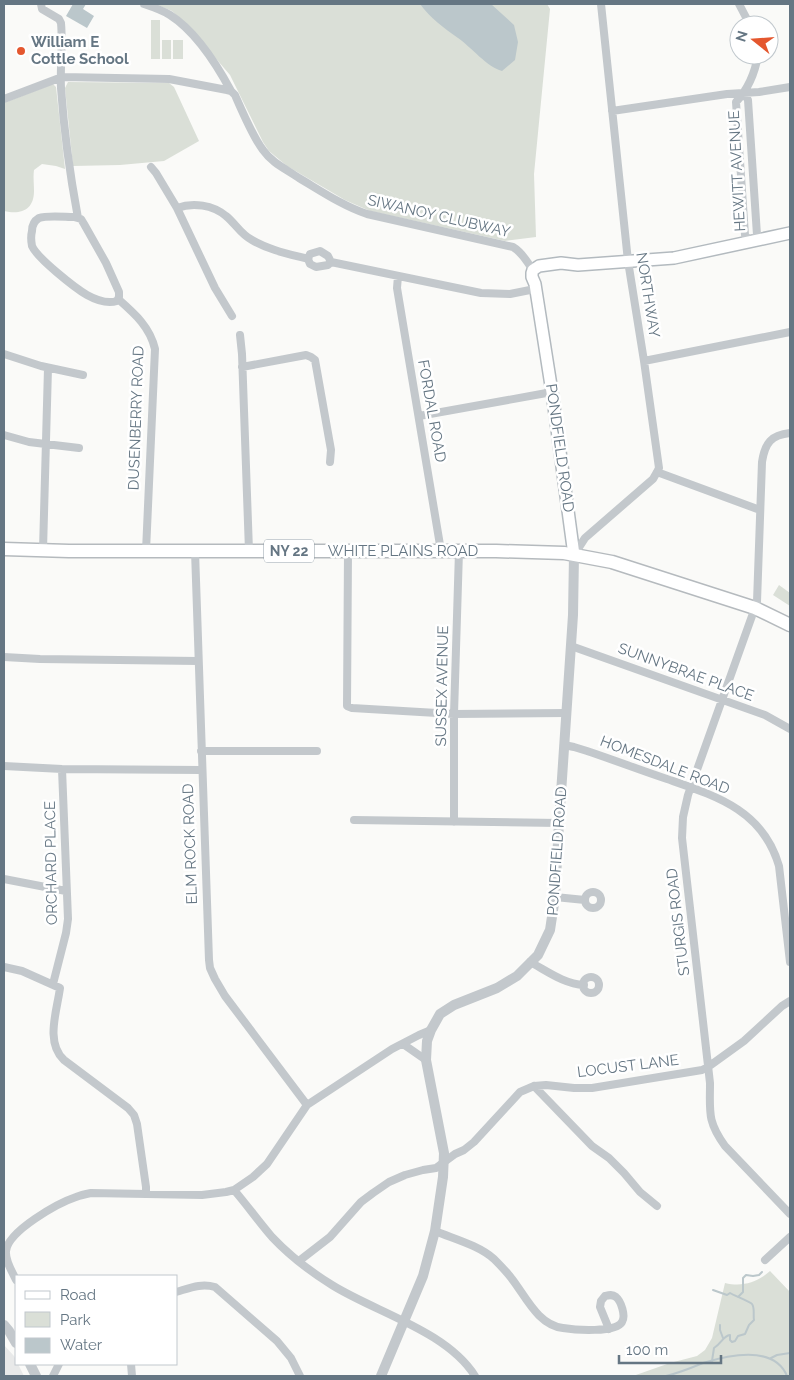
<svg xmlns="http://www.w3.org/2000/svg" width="794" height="1380" viewBox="0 0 794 1380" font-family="Raleway,sans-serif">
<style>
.built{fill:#e8e9e9}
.green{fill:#dadfd7}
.water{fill:#bbc7cb}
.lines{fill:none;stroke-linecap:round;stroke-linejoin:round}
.stream{stroke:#bbc7cb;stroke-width:2}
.secondary-casing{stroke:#b3babf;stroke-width:14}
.primary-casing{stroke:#b5babe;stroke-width:15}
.minor{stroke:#c3c8cc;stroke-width:8}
.tertiary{stroke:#c3c8cc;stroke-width:10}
.secondary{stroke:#fff;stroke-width:11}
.primary{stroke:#fff;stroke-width:12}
.poi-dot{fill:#e4572e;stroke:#fff;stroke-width:2}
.labels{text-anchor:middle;stroke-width:5;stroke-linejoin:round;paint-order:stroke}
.shield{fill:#fff;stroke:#939fa8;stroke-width:1}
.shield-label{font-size:14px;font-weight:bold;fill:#657683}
.poi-label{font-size:15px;font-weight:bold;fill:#657683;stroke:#fff;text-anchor:start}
.street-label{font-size:15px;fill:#657683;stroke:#fff}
</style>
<rect width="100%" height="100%" fill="#fafaf8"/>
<path class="built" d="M4,1345L14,1356L16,1360V1364H18L24,1376H4Z"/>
<path class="green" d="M155,4H547L550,9L534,174L536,237L505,241L370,211L345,200L287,166L269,151L263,142L230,75L188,26L172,11Z
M151,20H160V59H151Z
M162,40H171V59H162Z
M173,40H183V59H173Z
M68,82L169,83L174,87L199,141L164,161L120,165L73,166L65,88Z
M53,84L56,87L65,169L56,166L42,164L34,170C33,177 34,183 34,191C34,210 21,215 4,211V103Z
M779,585L790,593V606L773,595Z
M770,1271L790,1292V1376H633L670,1363L697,1356L705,1350L712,1338L725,1283C742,1287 757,1283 770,1271Z"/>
<path class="water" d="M73,4H86L83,9L94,16L87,28L66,16Z
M420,4H491L514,25L518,42L515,60L502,71C487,67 471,47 458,38C444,28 430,18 420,4Z"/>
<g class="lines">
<path class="stream" d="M738,1297L743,1292V1278L746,1275L753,1276L759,1275L762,1272
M720,1325V1330L723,1338
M771,1358L777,1355L790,1353
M712,1361L714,1348C722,1343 723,1336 730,1335V1340L732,1342L735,1341L738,1336L745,1334L749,1325L754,1320C753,1315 755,1308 752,1304C751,1302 733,1295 730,1293L727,1295L713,1290
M666,1376C679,1373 691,1368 703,1363C729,1355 774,1345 787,1376"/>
<defs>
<path id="secondary" d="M574,555L552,392L535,284L532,277V273L533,270L539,266L561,263L578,265L674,258L790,233"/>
<path id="primary" d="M4,549L69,551H496L564,553L612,562L755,608L790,625"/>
</defs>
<use href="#secondary" class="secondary-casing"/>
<use href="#primary" class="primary-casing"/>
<path class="minor" d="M41,4L42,9L59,19L61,23C63,45 60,67 61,88C64,132 70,175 78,218
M144,4C153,7 162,10 170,15C195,31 217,65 231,91
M739,4L750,25
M744,93L748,100L757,235L751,242L745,235L736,102C749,88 755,73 758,55
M4,99L62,77L169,79L227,90L231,91L235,95C242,111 253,137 263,150C272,163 286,169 299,178C321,191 343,206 367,214L513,247C523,253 526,261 533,270
M612,111L727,94L759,92L790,87
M151,167L156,173L177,208L215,288L232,316
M177,208C193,202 213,205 226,216C235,223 241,235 252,240C269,250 289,254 308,259
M74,217L81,219L84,224L106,263L119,292V297L117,301C107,304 96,300 87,295C75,288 37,258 32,246C31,241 31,235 32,231C32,225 34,221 39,218C47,215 65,217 74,217Z
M331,262L328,265L316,267L310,264L308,259L310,254L320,251L328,256L331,262L481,293L510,294L535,289
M398,276L397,288L441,551
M118,299C135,314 150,327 155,349L146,551
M240,335L242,354L249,551
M4,354L41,366L83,375
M644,361L790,332
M242,367L306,355L311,357L315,360L331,450L330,462
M419,416L552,392
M790,433C771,435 765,443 762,462L757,602L688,795L683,817L682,838L710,1083C710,1112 707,1121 725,1146L790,1214
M4,435L29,442L79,448
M657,472L760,510
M43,550L48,368
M195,551L209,960L210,968L215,979L225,996L307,1105
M348,552L347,706L352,708L454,714L566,713
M574,555L585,538L653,479L657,472L659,468L644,361L628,261L601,4
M571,646L765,715L790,729
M4,657L40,659L198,661
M564,745L574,747L587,751C614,760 640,770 667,779C716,796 763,810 779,866L790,962
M201,751H317
M4,766L62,769L201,770
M354,820L559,823
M454,822V714L459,551
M4,879L66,891
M585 900a8 8 0 1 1 16 0a8 8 0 1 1-16 0Z
M555,897L585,900
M530,962C547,971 564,984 584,985
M4,967L22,971L60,988C57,1011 45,1042 64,1060L128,1108L134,1115L137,1124L146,1187V1194
M583 985a8 8 0 1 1 16 0a8 8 0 1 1-16 0Z
M53,984L66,933L68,919L62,769
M403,1044L426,1060
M534,1086L592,1146L609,1158L624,1173L640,1192L657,1206
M234,1190C247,1205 259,1222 272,1237C288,1254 311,1272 332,1285C375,1312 447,1331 475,1376
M435,1231C454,1239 478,1245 494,1259C500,1265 507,1272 512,1279C526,1297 538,1325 563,1328C575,1330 616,1333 622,1322C626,1316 621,1301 616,1297C612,1294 609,1295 605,1296L601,1301L600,1307L609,1329
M765,1260L790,1237
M299,1261L330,1237L361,1202L373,1193L389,1182L405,1175L423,1170L436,1168L455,1154L464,1150L474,1142L520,1092L534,1086L546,1085L574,1088H592L702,1070L708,1067L744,1041L782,1006L790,1001
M16,1280C12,1271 5,1261 6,1251C8,1231 58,1203 76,1197C81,1195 86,1194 91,1193L202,1195L226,1192L234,1190L253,1177L267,1164L307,1105L392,1049L419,1035L431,1030
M176,1292C190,1288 201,1283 215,1287L277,1341L291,1358L300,1376
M131,1364L132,1376
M53,1376L59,1364"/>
<path class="tertiary" d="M4,1325L9,1331L16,1343
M30,1364L36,1376
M381,1376L423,1276L435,1231L443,1177L444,1153L426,1060L427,1041L431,1030L440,1014L454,1005L497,988L517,976L538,955L550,930L555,897L559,823L573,615L574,555"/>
<use href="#secondary" class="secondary"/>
<use href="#primary" class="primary"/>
</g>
<circle class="poi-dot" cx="21" cy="51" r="5"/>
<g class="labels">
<rect class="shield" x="264" y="539.5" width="50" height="23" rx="4"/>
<g class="shield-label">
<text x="289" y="556">NY 22</text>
</g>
<g class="poi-label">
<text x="31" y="47">William E<tspan x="31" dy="17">Cottle School</tspan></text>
</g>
<g class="street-label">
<text transform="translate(737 171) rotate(-93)" y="5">HEWITT AVENUE</text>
<text transform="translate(439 216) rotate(13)" y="5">SIWANOY CLUBWAY</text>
<text transform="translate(648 295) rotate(81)" y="5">NORTHWAY</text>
<text transform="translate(432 411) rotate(80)" y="5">FORDAL ROAD</text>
<text transform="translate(136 418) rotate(-88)" y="5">DUSENBERRY ROAD</text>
<text transform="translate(560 448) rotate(82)" y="5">PONDFIELD ROAD</text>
<text x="403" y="556">WHITE PLAINS ROAD</text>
<text transform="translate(686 672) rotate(20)" y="5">SUNNYBRAE PLACE</text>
<text transform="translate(442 686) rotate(-89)" y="5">SUSSEX AVENUE</text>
<text transform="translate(665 765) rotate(21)" y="5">HOMESDALE ROAD</text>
<text transform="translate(190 844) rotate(-92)" y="5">ELM ROCK ROAD</text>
<text transform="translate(557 851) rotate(-86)" y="5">PONDFIELD ROAD</text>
<text transform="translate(51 863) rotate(-91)" y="5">ORCHARD PLACE</text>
<text transform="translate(678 922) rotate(-97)" y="5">STURGIS ROAD</text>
<text transform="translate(628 1066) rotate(-7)" y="5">LOCUST LANE</text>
</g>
</g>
<rect width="794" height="1380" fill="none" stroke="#657683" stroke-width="10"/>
<rect x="15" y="1275" width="162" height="90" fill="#ffffff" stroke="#c1c8cd"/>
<rect x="25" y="1291" width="25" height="8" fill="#ffffff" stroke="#c1c8cd"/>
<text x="60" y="1300" font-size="15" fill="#657683">Road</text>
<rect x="25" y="1312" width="25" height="15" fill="#dadfd7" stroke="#c1c8cd"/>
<text x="60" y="1325" font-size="15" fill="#657683">Park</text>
<rect x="25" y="1338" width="25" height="15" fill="#bbc7cb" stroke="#c1c8cd"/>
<text x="60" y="1350" font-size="15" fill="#657683">Water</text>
<g transform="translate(754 40) rotate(287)"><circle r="24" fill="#ffffff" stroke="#c1c8cd"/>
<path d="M0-4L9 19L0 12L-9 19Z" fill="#e4572e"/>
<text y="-8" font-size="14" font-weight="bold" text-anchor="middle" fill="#657683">N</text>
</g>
<path d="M619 1355v8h102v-8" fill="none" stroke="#657683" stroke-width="2.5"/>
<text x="626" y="1355" font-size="15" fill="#657683" stroke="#ffffff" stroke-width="4" paint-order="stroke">100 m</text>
</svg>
